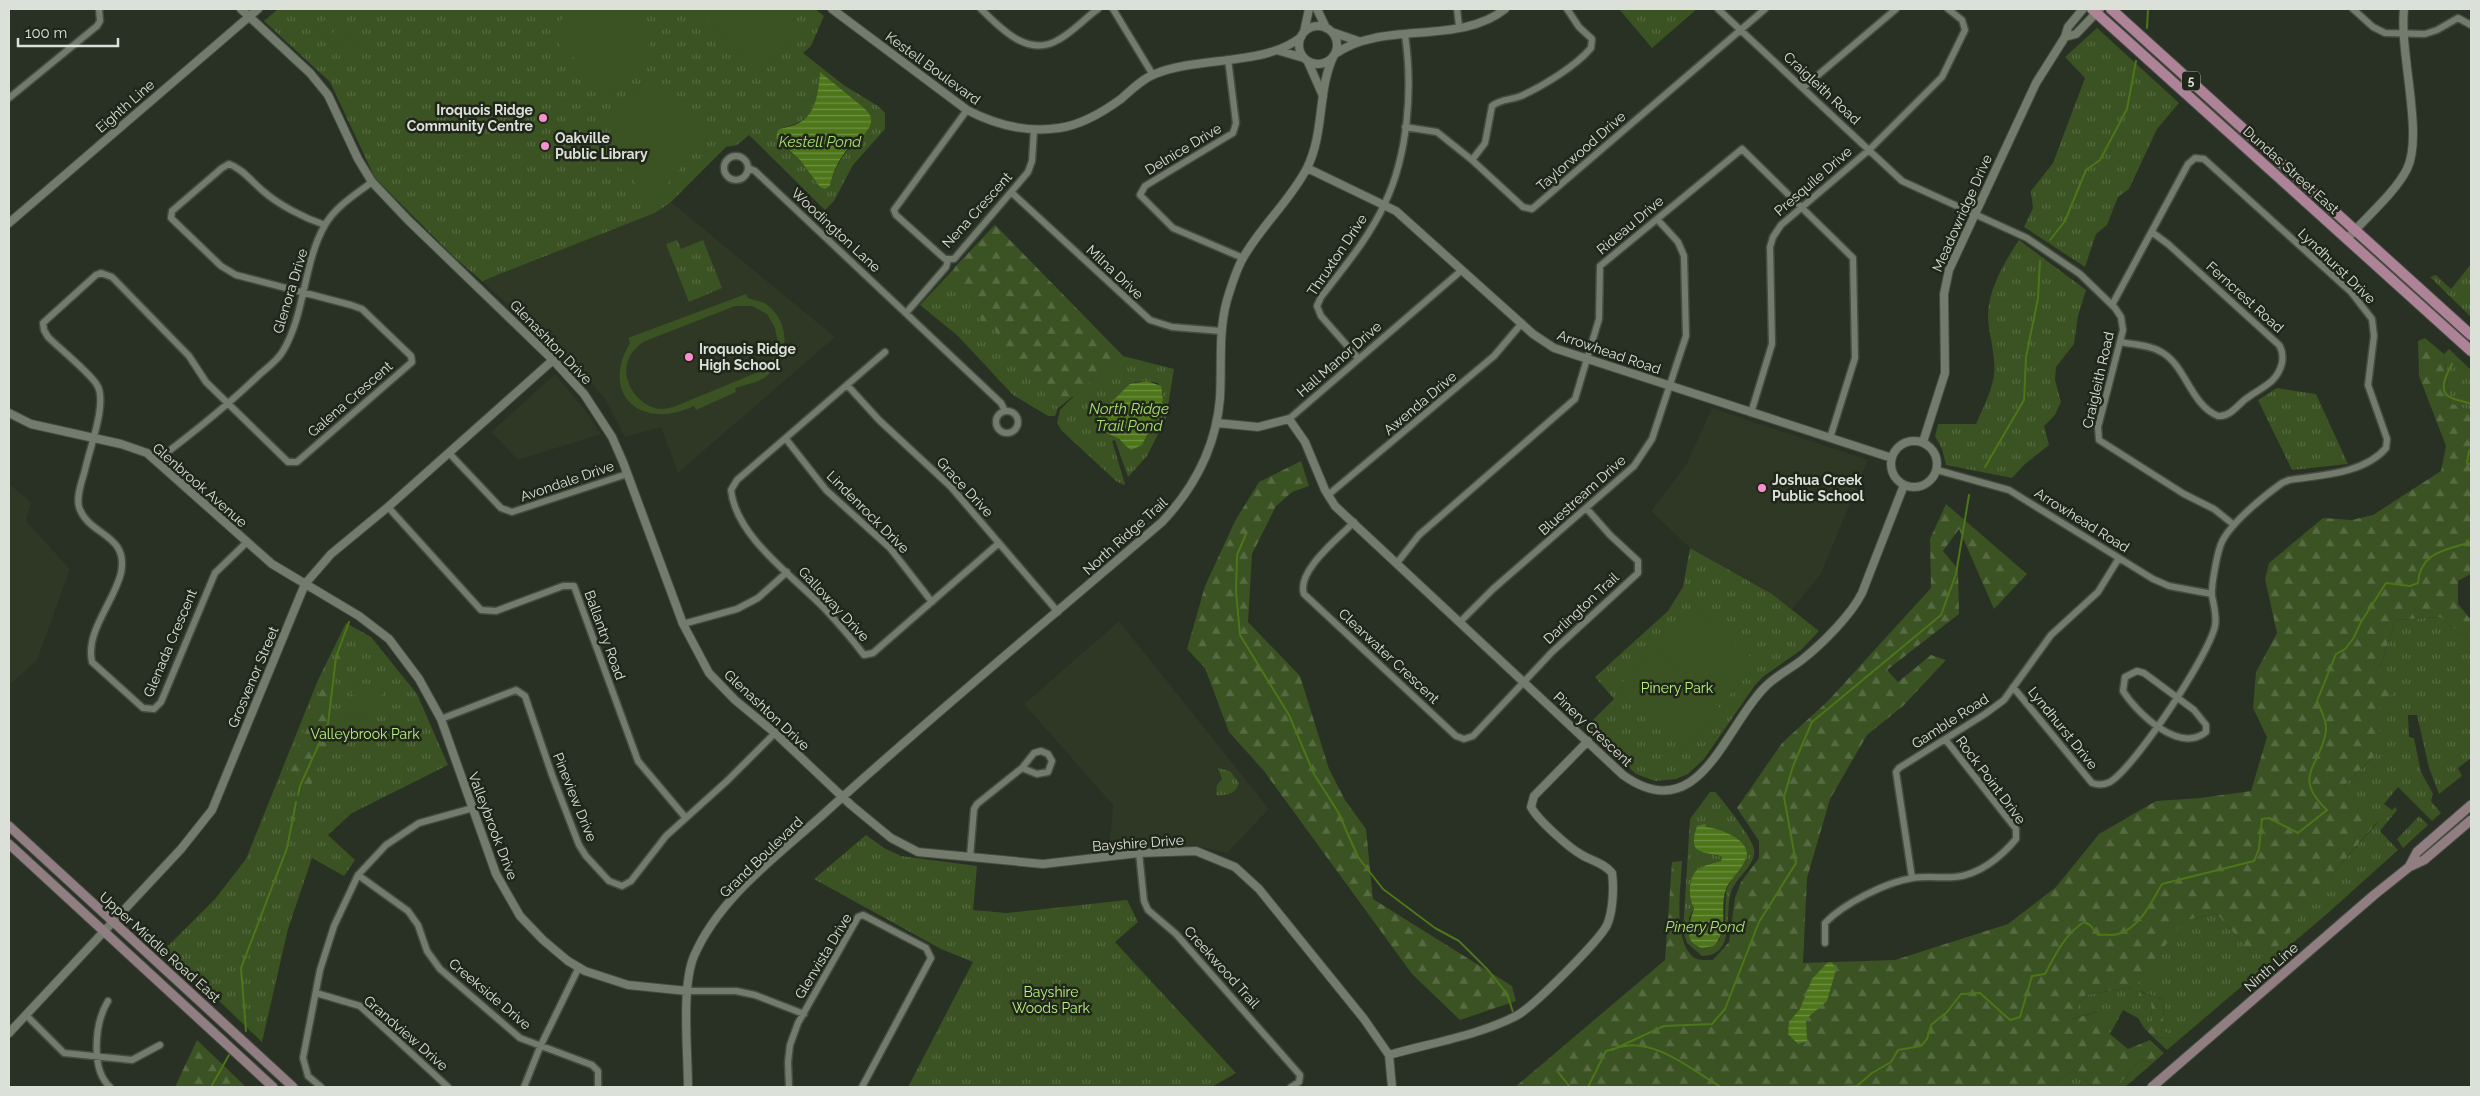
<svg xmlns="http://www.w3.org/2000/svg" width="2480" height="1096" viewBox="0 0 2480 1096" font-family="Raleway,sans-serif">
<style>
.built{fill:#2e3825}
.grass{fill:url(#grass-tufts);fill-rule:evenodd}
.forest{fill:url(#forest-firs)}
.garden{fill:#3b5223;fill-rule:evenodd}
.water{fill:url(#water-rules)}
.lines{fill:none;stroke-linecap:round;stroke-linejoin:round}
.stream{stroke:#4d7619;stroke-width:2}
.minor-casing{stroke:#464c42;stroke-width:9}
.tertiary-casing{stroke:#464c42;stroke-width:10}
.secondary-casing{stroke:#464c42;stroke-width:11}
.primary-casing{stroke:#464c42;stroke-width:12}
.minor{stroke:#737b6d;stroke-width:6}
.tertiary{stroke:#737b6d;stroke-width:8}
.secondary{stroke:#907e82;stroke-width:9}
.primary{stroke:#ae8297;stroke-width:10}
.poi-dot{fill:#f790cd;stroke:#20261a;stroke-width:2}
.labels{text-anchor:middle;stroke-width:5;stroke-linejoin:round;paint-order:stroke}
.shield{fill:#20261a;stroke:#a3a89f;stroke-width:1}
.shield-label{font-size:12px;font-weight:bold;fill:#dbe0d8}
.street-label{font-size:14px;fill:#dbe0d8;stroke:#20261a}
.poi-label{font-size:14px;font-weight:bold;fill:#dbe0d8;stroke:#20261a;text-anchor:start}
.park-label{font-size:14px;fill:#b7f17e;stroke:#20261a}
.water-label{font-size:15px;font-style:italic;fill:#a9e26f;stroke:#20261a}
</style>
<defs>
<pattern id="grass-tufts" width="24" height="20" patternUnits="userSpaceOnUse" patternTransform="scale(1.25)"><rect width="24" height="20" fill="#3b5223"/><path d="M3 7l-1-3M5 7V3M7 7l1-3M15 17l-1-3M17 17v-4M19 17l1-3" fill="none" stroke="#576b42"/></pattern>
<pattern id="forest-firs" width="22" height="20" patternUnits="userSpaceOnUse" patternTransform="scale(1.25)"><rect width="22" height="20" fill="#3b5223"/><path d="M5 1l3.5 6h-7zM16 11l3.5 6h-7z" fill="#576b42"/></pattern>
<pattern id="water-rules" width="6" height="5" patternUnits="userSpaceOnUse" patternTransform="scale(1.25)"><rect width="6" height="5" fill="#4d7619"/><path d="M0 2.5h6" fill="none" stroke="#6e9045"/></pattern>
</defs>
<rect width="100%" height="100%" fill="#293024"/>
<path class="built" d="M671,202L835,337L678,473L661,427L625,437L605,399L586,377L482,281L655,213Z
M555,374L585,410L601,434L518,460L491,432Z
M1712,408L1868,460L1821,574L1792,609L1772,594L1690,548L1651,511L1686,465Z
M9,484L31,502L26,521L70,569L37,660L9,685Z
M1119,621L1269,809L1227,853L1201,847L1109,849L1113,805L1024,704Z"/>
<path class="grass" d="M278,9H815L824,16L811,46L803,53L845,86L878,106L885,113V129L853,165L834,201L825,210L749,135L737,145L726,147L671,202L655,213L482,281L454,257L375,178L330,82L264,21ZM820,73L867,130C850,146 835,162 830,186L820,187L800,160L778,141L782,128C815,121 817,103 820,73Z
M1619,9H1697L1652,48Z
M2097,28L2179,103L2157,129L2129,189L2118,197L2107,225L2096,234L2085,267L2024,227L2033,208L2031,191L2053,163L2085,78L2065,57Z
M995,225L1123,356L1174,369L1166,418L1147,456L1128,477L1115,440L1112,441L1125,484L1124,485L1116,481L1062,431L1057,423L1060,410L1077,393L1058,408L1055,416H1048L1013,395L958,336L920,305ZM1147,381L1158,383L1163,396L1161,408L1128,448L1118,439L1135,382Z
M677,240L681,249L703,240L722,288L689,302L666,244Z
M2019,240L2086,290L2078,316L2074,344L2056,367L2055,380L2061,402L2055,415L2044,426L2049,445L2025,464L2012,478L1946,465L1942,449L1935,436L1938,424H1976C1982,410 1990,395 1993,380C1998,359 1988,336 1988,314C1989,288 2005,261 2019,240Z
M2471,264V317L2430,277L2436,275L2451,289Z
M2449,349L2471,370V411L2450,403L2444,354Z
M2277,388L2316,394L2348,464L2292,470L2258,400Z
M1690,548L1772,594L1819,631L1801,650L1764,676L1755,685L1704,759L1688,774L1676,779L1655,781L1636,774L1585,728L1614,699L1595,677L1668,611L1683,587Z
M2440,617L2471,642V758L2458,768L2462,776L2439,794L2429,768L2417,715H2408L2409,737L2414,738L2421,772L2433,794L2431,801L2441,813L2432,821L2398,787L2384,804L2392,810L2395,807L2397,810L2380,831L2398,850L2328,913L2167,1050L2152,1036L2173,1039L2163,1031L2164,1000L2140,991L2139,996L2151,999L2152,1021L2144,1028L2138,1018L2123,1010L2110,1034L2097,1012L2070,1019L2085,995L2132,987L2183,921L2216,913L2250,951L2331,876L2377,823L2344,786L2372,758L2374,713L2380,669L2395,620Z
M346,623L371,637L417,694L448,765L352,813L328,835L355,860L344,876L312,858L288,929L262,1042L165,949L215,899L246,859L318,680Z
M1218,768L1230,771L1239,783C1235,794 1228,796 1216,795L1217,785L1222,779Z
M1710,792H1715C1723,800 1753,839 1754,849C1757,865 1736,877 1731,892C1724,912 1737,956 1702,956L1687,943L1683,931L1690,819ZM1697,828C1714,827 1743,833 1747,852L1726,890L1725,922L1719,941L1698,947L1690,939L1689,918L1694,908C1688,899 1688,878 1698,870C1703,865 1713,863 1721,861L1722,857L1699,851L1694,843Z
M2419,816L2428,825L2403,848L2397,839Z
M866,835L884,848L901,856L977,866L973,910L1007,913L1127,900L1138,922L1115,942L1236,1073L1212,1087H908L973,962L941,949L814,879Z
M2140,1060L2153,1063L2125,1087H2117Z
M2073,1070L2093,1087H2050Z"/>
<path class="forest" d="M995,225L1123,356L1058,408L1008,350L993,327L982,321L973,307L957,290L953,280L955,267Z
M2425,338L2444,354L2450,403L2471,411V574L2458,581V604L2471,620V642L2440,617L2395,620L2380,669L2393,694L2374,713L2382,738L2372,758L2344,786L2377,822L2331,876L2275,950L2250,951L2216,913L2183,921L2155,960L2157,970L2132,987L2085,995L2071,1019L2098,1012L2110,1034L2128,1049L2150,1040L2164,1053L2153,1063L2140,1060L2117,1087H2093L2073,1070L2050,1087H1515L1665,960L1672,862L1682,861C1681,886 1673,936 1691,955C1696,961 1705,960 1713,960L1729,942L1735,898L1741,882L1759,858V841L1737,808L1782,743L1828,701L1931,588L1930,539L1946,504L2027,574L1994,609L1959,529L1943,551L1958,569L1959,614L1887,670L1898,682L1931,655L1946,660L1903,706L1867,735L1830,799L1807,878L1803,963L1895,960L2008,924L2056,887L2099,834L2156,801L2200,798L2251,791L2267,737L2253,708L2256,672L2277,633L2265,579L2269,563L2323,518L2352,520L2373,515L2441,471L2446,446L2419,376L2418,341Z
M1301,461L1309,486L1292,492L1276,506L1252,554L1248,622L1300,676L1329,769L1345,800L1366,829L1373,899L1512,986L1516,1001L1460,1020L1412,974L1264,771L1229,732L1205,668L1187,649L1205,586L1235,521L1259,482Z
M345,633L350,636L333,682L330,735L310,788L297,781L290,786L282,783Z
M2139,991L2164,1000L2163,1031L2174,1035L2172,1039L2152,1036L2144,1028L2152,1021L2151,1000L2139,996Z
M197,1040L246,1087H175Z"/>
<path class="garden" d="M572,9H645L651,42L638,65L613,95L556,41V25Z
M709,9H782L798,24L784,50L762,71L702,15Z
M330,14L338,22L323,39L314,32Z
M341,24L349,31L333,49L325,42Z
M352,34L360,41L344,59L336,52Z
M649,77L708,135L653,201L611,158L609,138L611,121Z
M746,294L748,298C753,300 761,301 766,304C792,323 790,360 764,378C757,383 744,385 735,388L736,392L696,410L694,406C642,431 599,395 630,343L628,338ZM735,306H752L767,314L775,328L778,343L774,357L763,370L676,406C672,407 666,409 661,409C641,408 622,384 627,364C629,354 636,348 643,342Z
M1693,605L1758,664L1725,700L1660,642Z
M1655,647L1721,709L1683,750L1617,688Z
M356,681L383,691L378,704L351,694Z
M352,699L374,707L371,717L348,709Z
M348,712L370,720L366,730L344,722Z"/>
<path class="water" d="M820,72L864,108C868,112 872,116 871,122C870,133 853,143 846,151C838,161 832,174 830,186L825,189L820,187L800,160L776,138L778,130C784,127 791,127 797,124C817,114 818,92 820,72Z
M1147,381L1161,386L1163,399L1161,408L1165,412L1163,415L1157,414L1142,445L1131,450C1126,447 1123,443 1119,439C1108,432 1093,432 1099,414L1130,384Z
M1705,824L1706,827C1721,829 1744,837 1747,852C1746,867 1732,876 1726,889C1719,909 1730,928 1714,946L1702,948C1681,941 1690,923 1694,908C1688,899 1688,878 1697,870C1703,865 1714,863 1721,861L1722,857C1713,852 1692,856 1694,839C1694,834 1696,830 1697,826Z
M1832,962L1836,970L1827,1001L1806,1019L1807,1041L1798,1044L1788,1034L1789,1022L1800,1009L1812,979L1827,963Z"/>
<g class="lines">
<path class="stream" d="M2147,28L2148,9
M2050,240L2065,221L2086,170L2100,160L2127,109L2136,61
M2452,364C2447,373 2436,393 2452,398C2458,401 2465,401 2471,404
M2471,449L2469,451L2467,463L2471,465
M1985,467L2024,400L2026,357L2038,298L2040,261
M1246,534L1237,555L1236,592L1240,635L1289,715L1314,774L1338,812L1358,857L1383,889L1435,928L1459,941L1488,970L1507,994L1513,1012
M298,795L300,786L328,724L336,657L349,622
M246,1031L241,968L287,848L296,802
M1620,1047C1654,1037 1693,1071 1721,1087
M1612,1050L1664,1026L1712,1024L1725,1009L1759,922L1796,863L1784,797L1793,766L1812,722L1941,615L1956,574L1969,495
M1558,1072L1570,1087
M211,1087L229,1055
M1588,1087L1606,1051L1613,1049
M1840,1087L1857,1086L1872,1073L1891,1062L1898,1050L1921,1046L1927,1039L1931,1025L1947,1012L1961,994L1980,993L2010,1020L2020,1017L2032,976L2045,974C2055,955 2065,934 2084,922L2090,925L2098,935C2104,934 2112,936 2118,934C2140,928 2152,901 2162,884L2254,861L2259,849L2262,819L2269,818L2298,833L2327,810C2290,775 2322,766 2326,730C2327,721 2321,710 2317,701L2336,654L2345,649L2353,639L2361,622L2386,583L2410,586L2418,583C2420,552 2446,550 2471,542"/>
<defs>
<path id="minor" d="M981,9C1000,28 1028,58 1058,40C1073,32 1085,18 1098,9
M1113,9L1153,75
M1457,9L1459,26
M1718,9L1902,181L2027,238L2080,274L2115,308L2121,317L2123,330L2098,427L2099,440L2184,494L2214,509L2234,525
M2353,9L2373,27L2385,33L2425,34L2437,30L2458,18L2471,25
M1228,59L1236,123L1233,133L1145,186L1140,195L1173,228L1243,258
M1804,87L1896,9
M9,98L97,26L100,21L99,9
M967,110L894,210L896,215L945,259H954L1028,172L1032,161L1034,130
M1405,127L1437,132L1472,160L1523,207L1532,209L1765,9
M724 168a12 12 0 1 1 24 0a12 12 0 1 1-24 0Z
M1472,160L1485,143L1492,106C1500,99 1511,100 1521,96C1543,86 1576,66 1591,48L1592,39L1579,27L1567,9
M748,168L755,171L1001,403L1005,411
M1011,192L1150,320L1172,327L1221,331
M906,313L946,267L948,260
M2121,342C2135,345 2151,345 2163,353C2186,367 2191,405 2218,416C2231,417 2238,404 2247,398C2262,387 2277,383 2282,363C2283,356 2283,351 2279,345L2168,244L2153,233
M885,352L737,480L731,490C736,537 793,576 824,608C838,623 852,639 864,655L873,653L999,543
M1358,358L1321,316L1317,306L1321,297C1344,267 1369,238 1385,203C1408,154 1413,89 1405,35
M848,386L879,420L951,487L1058,612
M996 422a11 11 0 1 1 22 0a11 11 0 1 1-22 0Z
M1751,413L1772,344L1770,247L1773,237L1781,225L1869,150L1942,77L1965,30L1962,20L1948,9
M1289,419L1462,270
M786,439L826,490L890,548L932,602
M449,453L501,508L512,512L627,474
M157,460C193,433 227,406 259,375C267,368 278,360 283,351C306,312 303,263 325,225C335,207 356,194 372,182
M1937,470L2009,490L2153,579L2169,586L2212,594
M1328,495L1494,356L1522,323
M388,507L481,610L496,611L563,586H574L638,761L685,817
M1354,522C1339,538 1296,571 1304,594L1456,736L1464,739L1473,736L1552,652L1638,573V561L1610,535L1587,509
M247,542L215,573L161,702L154,709L143,708L92,662C85,632 114,602 121,573C129,533 88,536 79,507C76,496 82,481 85,470C89,450 108,402 97,385C91,374 59,348 48,337L44,330L43,323L96,275L101,273L112,277L189,356L206,382L288,462H297L412,362L411,356L362,309L351,305L236,275L221,266L171,218L172,211L222,168L229,164C243,169 252,182 263,191C279,205 304,218 325,225
M1397,563L1419,535L1575,399L1599,319L1600,266L1742,149L1853,258L1855,358L1830,438
M1460,622L1493,589L1634,466L1652,439L1686,336L1684,256L1678,242L1657,219
M683,624L737,609L758,598L787,572
M2137,671L2144,673L2194,710L2206,725V732C2179,754 2137,713 2123,691L2125,677Z
M2013,687L2092,783C2098,785 2104,785 2110,782C2135,767 2209,655 2215,626C2217,617 2214,606 2212,596C2211,586 2217,554 2221,544C2229,524 2264,496 2282,483L2289,480C2320,475 2364,474 2386,448L2387,439L2368,385L2374,336L2372,319L2351,292L2204,159L2195,158L2188,164L2112,305
M441,719L516,690L525,696L552,775L579,845L586,856L609,881L622,886L631,881L666,836L728,780L775,733
M1041,751L1048,754L1052,761L1048,772L1037,774L1022,768L1034,753Z
M1139,853L1144,901L1148,910L1176,934L1300,1075L1299,1082L1291,1087
M970,857L974,809L977,804L1022,768
M358,875L408,911L418,925L427,951L440,969L520,1038L592,1065L598,1071V1087
M1912,878L1896,772L1899,768L1985,714L2004,700L2051,635L2098,592L2119,558
M1825,943V923C1843,904 1886,882 1913,878C1926,876 1941,878 1955,877C1979,875 2001,857 2016,839V829L1945,739
M687,991H736L755,995L804,1014
M316,993L360,1006L448,1087
M108,1001C95,1022 90,1069 110,1087
M26,1015L64,1053L132,1060L160,1045
M321,1087L308,1076L303,1058L320,970L334,926L358,875L386,845L419,823L473,808
M524,1087L540,1047L579,967
M789,1087L788,1062L790,1045L798,1023L858,917L863,915L926,948L931,958L862,1087"/>
<path id="tertiary" d="M241,9L310,73L328,95L358,159L372,182L408,220L553,360L584,394L612,437L623,462L683,624L709,673L735,700L775,733L851,805L891,838L918,852L1043,864L1139,853L1196,851L1235,867L1259,889L1364,1019L1389,1055L1392,1087
M832,9L967,110C996,125 1026,133 1059,128C1082,125 1103,112 1121,99C1131,90 1142,79 1155,74C1198,56 1266,66 1301,37
M1317,9L1326,28
M1299 45a19 19 0 1 1 38 0a19 19 0 1 1-38 0Z
M1304,32L1309,9
M1332,32L1358,41
M2065,37L2076,34L2100,9
M1280,51L1304,58
M1335,54C1382,20 1459,46 1505,9
M1308,62L1323,96
M1307,168L1396,211L1533,334L1554,348L1892,458
M9,223L258,9
M2347,239C2365,218 2395,193 2407,169C2424,135 2399,52 2404,9
M9,413L31,424L121,444L147,453L272,564L359,616L389,639L419,679L441,719L496,874L520,916L543,940L568,961L585,971L628,985L687,991
M1217,423L1258,427L1289,419L1305,442L1325,490L1335,506L1623,775C1700,830 1725,725 1766,686C1777,675 1792,668 1803,659C1823,643 1851,615 1862,593L1904,485
M1891 464a23 23 0 1 1 46 0a23 23 0 1 1-46 0Z
M1923,442L1945,373L1944,294L1949,270L2036,83L2065,37L2068,27L2083,9
M9,1033L181,849L212,810L305,584L331,554L388,507L553,360
M1389,1055C1430,1043 1477,1036 1516,1016C1532,1008 1599,941 1607,925C1613,912 1614,887 1612,873C1604,863 1592,861 1582,855C1569,848 1537,819 1531,807L1534,796L1588,741
M688,1087C688,1052 681,987 694,956C720,896 780,854 827,811C936,712 1050,618 1162,522C1195,487 1216,447 1220,398C1222,365 1218,333 1227,300C1231,287 1236,270 1243,258C1261,226 1290,201 1307,168C1325,132 1317,90 1334,55"/>
<path id="secondary" d="M9,826L293,1087
M9,844L273,1087
M2409,867L2417,852L2471,805
M2152,1087L2374,895L2409,867L2424,860L2471,820"/>
<path id="primary" d="M2092,9L2471,351
M2111,9L2471,335"/>
</defs>
<use href="#minor" class="minor-casing"/>
<use href="#tertiary" class="tertiary-casing"/>
<use href="#secondary" class="secondary-casing"/>
<use href="#primary" class="primary-casing"/>
<use href="#minor" class="minor"/>
<use href="#tertiary" class="tertiary"/>
<use href="#secondary" class="secondary"/>
<use href="#primary" class="primary"/>
</g>
<g class="poi-dot">
<circle cx="543" cy="118" r="5"/>
<circle cx="545" cy="146" r="5"/>
<circle cx="689" cy="357" r="5"/>
<circle cx="1762" cy="488" r="5"/>
</g>
<g class="labels">
<rect class="shield" x="2182" y="71.5" width="18" height="19" rx="4"/>
<g class="shield-label">
<text x="2191" y="85">5</text>
</g>
<g class="street-label">
<text transform="translate(933 68) rotate(36)" y="5">Kestell Boulevard</text>
<text transform="translate(1822 88) rotate(43)" y="5">Craigleith Road</text>
<text transform="translate(125 106) rotate(-41)" y="5">Eighth Line</text>
<text transform="translate(1183 149) rotate(-31)" y="5">Delnice Drive</text>
<text transform="translate(1581 151) rotate(-41)" y="5">Taylorwood Drive</text>
<text transform="translate(2291 170) rotate(42)" y="5">Dundas Street East</text>
<text transform="translate(1813 181) rotate(-41)" y="5">Presquile Drive</text>
<text transform="translate(977 210) rotate(-48)" y="5">Nena Crescent</text>
<text transform="translate(1962 213) rotate(-66)" y="5">Meadowridge Drive</text>
<text transform="translate(1630 225) rotate(-40)" y="5">Rideau Drive</text>
<text transform="translate(836 230) rotate(43)" y="5">Woodington Lane</text>
<text transform="translate(1337 255) rotate(-56)" y="5">Thruxton Drive</text>
<text transform="translate(2337 266) rotate(44)" y="5">Lyndhurst Drive</text>
<text transform="translate(1115 272) rotate(43)" y="5">Milna Drive</text>
<text transform="translate(290 291) rotate(-73)" y="5">Glenora Drive</text>
<text transform="translate(2245 297) rotate(42)" y="5">Ferncrest Road</text>
<text transform="translate(551 342) rotate(46)" y="5">Glenashton Drive</text>
<text transform="translate(1609 352) rotate(19)" y="5">Arrowhead Road</text>
<text transform="translate(1339 359) rotate(-41)" y="5">Hall Manor Drive</text>
<text transform="translate(2098 380) rotate(-77)" y="5">Craigleith Road</text>
<text transform="translate(350 399) rotate(-41)" y="5">Galena Crescent</text>
<text transform="translate(1420 403) rotate(-40)" y="5">Awenda Drive</text>
<text transform="translate(567 481) rotate(-19)" y="5">Avondale Drive</text>
<text transform="translate(200 485) rotate(41)" y="5">Glenbrook Avenue</text>
<text transform="translate(965 487) rotate(47)" y="5">Grace Drive</text>
<text transform="translate(1582 495) rotate(-42)" y="5">Bluestream Drive</text>
<text transform="translate(868 512) rotate(45)" y="5">Lindenrock Drive</text>
<text transform="translate(2082 520) rotate(32)" y="5">Arrowhead Road</text>
<text transform="translate(1125 536) rotate(-42)" y="5">North Ridge Trail</text>
<text transform="translate(834 604) rotate(47)" y="5">Galloway Drive</text>
<text transform="translate(1581 608) rotate(-43)" y="5">Darlington Trail</text>
<text transform="translate(605 635) rotate(70)" y="5">Ballantry Road</text>
<text transform="translate(170 643) rotate(-67)" y="5">Glenada Crescent</text>
<text transform="translate(1389 656) rotate(43)" y="5">Clearwater Crescent</text>
<text transform="translate(253 677) rotate(-67)" y="5">Grosvenor Street</text>
<text transform="translate(767 710) rotate(43)" y="5">Glenashton Drive</text>
<text transform="translate(1950 721) rotate(-33)" y="5">Gamble Road</text>
<text transform="translate(2063 728) rotate(51)" y="5">Lyndhurst Drive</text>
<text transform="translate(1593 729) rotate(43)" y="5">Pinery Crescent</text>
<text transform="translate(1991 780) rotate(53)" y="5">Rock Point Drive</text>
<text transform="translate(575 797) rotate(68)" y="5">Pineview Drive</text>
<text transform="translate(493 826) rotate(69)" y="5">Valleybrook Drive</text>
<text transform="translate(1138 843) rotate(-4)" y="5">Bayshire Drive</text>
<text transform="translate(761 857) rotate(-44)" y="5">Grand Boulevard</text>
<text transform="translate(160 947) rotate(42)" y="5">Upper Middle Road East</text>
<text transform="translate(823 956) rotate(-59)" y="5">Glenvista Drive</text>
<text transform="translate(1222 967) rotate(48)" y="5">Creekwood Trail</text>
<text transform="translate(2271 967) rotate(-41)" y="5">Ninth Line</text>
<text transform="translate(490 994) rotate(40)" y="5">Creekside Drive</text>
<text transform="translate(406 1033) rotate(41)" y="5">Grandview Drive</text>
</g>
<g class="poi-label">
<text x="533" y="115" text-anchor="end">Iroquois Ridge<tspan x="533" dy="16">Community Centre</tspan></text>
<text x="555" y="143">Oakville<tspan x="555" dy="16">Public Library</tspan></text>
<text x="699" y="354">Iroquois Ridge<tspan x="699" dy="16">High School</tspan></text>
<text x="1772" y="485">Joshua Creek<tspan x="1772" dy="16">Public School</tspan></text>
</g>
<g class="park-label">
<text x="1677" y="693">Pinery Park</text>
<text x="365" y="739">Valleybrook Park</text>
<text x="1051" y="997">Bayshire<tspan x="1051" dy="16">Woods Park</tspan></text>
</g>
<g class="water-label">
<text x="820" y="147">Kestell Pond</text>
<text x="1129" y="414">North Ridge<tspan x="1129" dy="17">Trail Pond</tspan></text>
<text x="1705" y="932">Pinery Pond</text>
</g>
</g>
<rect width="2480" height="1096" fill="none" stroke="#dbe0d8" stroke-width="20"/>
<path d="M18 38v8h100v-8" fill="none" stroke="#dbe0d8" stroke-width="2.5"/>
<text x="25" y="38" font-size="15" fill="#dbe0d8" stroke="#20261a" stroke-width="4" paint-order="stroke">100 m</text>
</svg>
